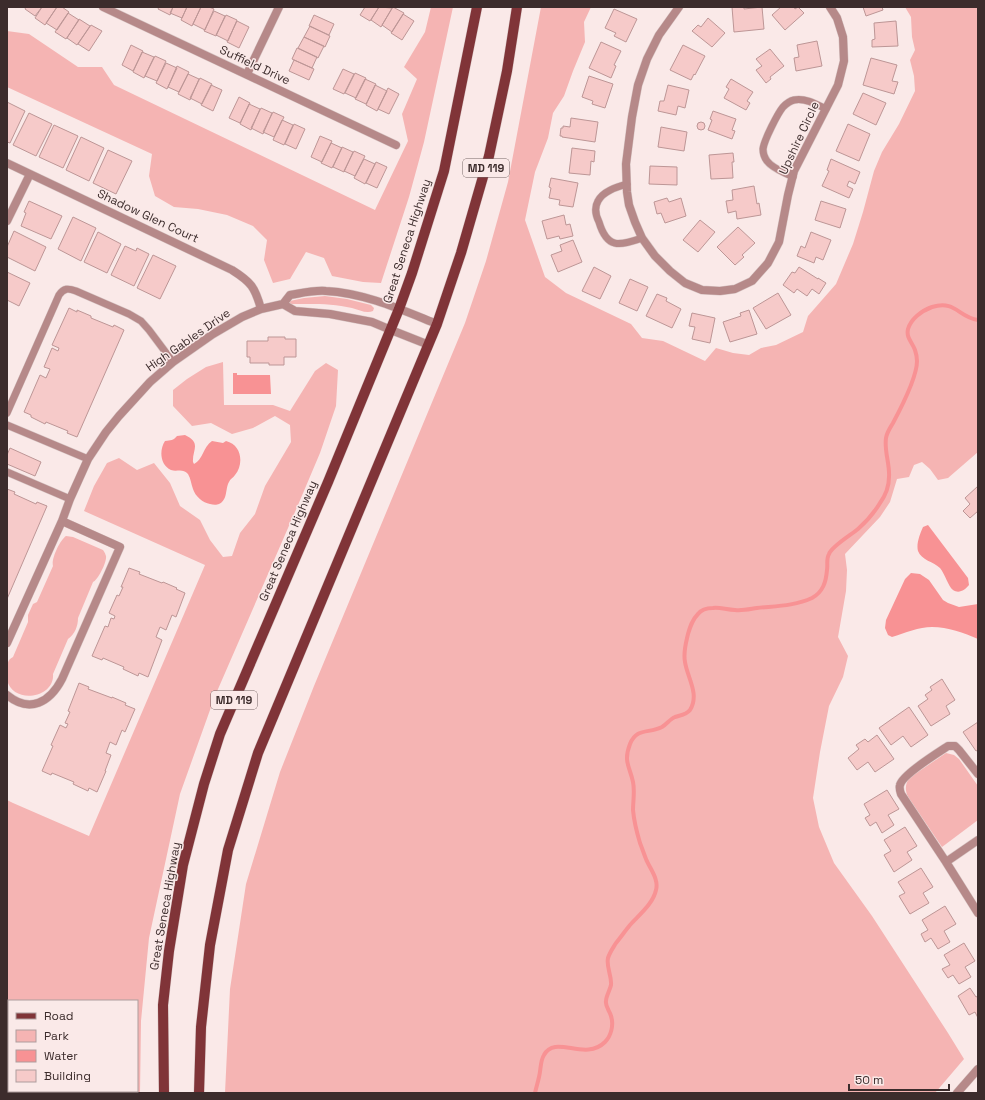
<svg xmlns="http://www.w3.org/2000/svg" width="985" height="1100" viewBox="0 0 985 1100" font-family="'Space Grotesk',sans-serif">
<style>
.green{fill:#f5b4b3;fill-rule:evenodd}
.water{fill:#f89294}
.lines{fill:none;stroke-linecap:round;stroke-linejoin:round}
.stream{stroke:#f89294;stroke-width:4}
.building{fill:#f6cac9;stroke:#bd9696}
.service-casing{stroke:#d8c7c6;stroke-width:8}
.minor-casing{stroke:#d8c7c6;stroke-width:9}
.primary-casing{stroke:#d8c7c6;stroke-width:11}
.service{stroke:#b68989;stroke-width:7}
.minor{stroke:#b68989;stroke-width:8}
.primary{stroke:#803438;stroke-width:10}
.labels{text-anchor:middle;stroke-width:3;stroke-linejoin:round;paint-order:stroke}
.shield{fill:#fae9e8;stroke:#756564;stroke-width:1}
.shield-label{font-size:11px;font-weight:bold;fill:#3c2c2c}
.street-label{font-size:12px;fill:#3c2c2c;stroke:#fae9e8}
</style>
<rect width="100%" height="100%" fill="#fae9e8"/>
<path class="green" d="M431,7H453L424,142L409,197L381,283L363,282L332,276L324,258L306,252L290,279L273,283L264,260L267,240L253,226L227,215L198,209L174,207L155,196L149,176L152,154L7,87V31L29,34L78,67H102L114,85L375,210L408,141L402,114L417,79L404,67L425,32Z
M541,7H591L584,22L585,42L573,71L564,96L553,113L548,138L535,172L525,220L545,277L566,293L631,324L642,338L663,341L705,361L716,348L733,353L749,355L761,348L776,345L803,332L808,316L836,284L853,244L863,212L874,171L882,152L899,124L915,91L914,76L910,60L915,50L912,37L911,17L905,7H978V452L948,478L938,480L930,469L922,462L914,465L909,477L897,479L890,502L880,517L845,554L847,570L846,591L838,637L848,656L843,677L829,706L820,752L813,798L819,827L834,863L872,916L948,1033L964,1059L935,1093H225L230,989L246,884L280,772L314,686L465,323L486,261L508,182Z
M325,296L347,299L371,305L374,308L373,311C367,314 359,310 352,308C332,303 311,304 291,304L289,302L290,301L304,298Z
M223,362L224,405H273L290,411L315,371L326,363L338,370L336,406L320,453L298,505L215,696L180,794L149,938L141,1021L140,1093H7V800L13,803L89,836L205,565L84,511L94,486L107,463L119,458L137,470L154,463L170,483L180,506L200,520L210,540L223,557L232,556L240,533L255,514L265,486L291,442L290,425L275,416L253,428L232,434L211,423L192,426L173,406V390L187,379L206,367ZM9,1001H137V1091H9Z
M66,536L73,537L103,550C105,553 105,553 106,556C107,562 98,580 93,582L78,618C78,626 75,634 68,639L53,674C55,698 13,705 7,680C7,677 7,674 7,671C7,665 7,660 13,657L28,622V615L33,604L37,602L53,566C51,559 60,540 66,536Z
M946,753L954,755L959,759L978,786V820L942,847L908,797C905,790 905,785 909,778Z"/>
<path class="water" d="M233,373H237V375H270L271,394H233Z
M185,435C202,443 192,450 193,462L194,464C203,460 203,447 212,441L223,443L226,441C242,445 244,464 235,475C233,478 230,479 229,482C225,489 228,500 219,504C217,505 213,505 210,504C203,503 195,496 193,489C191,484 191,479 188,474C183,468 177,472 171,470C160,465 159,450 165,441C171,440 173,441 177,436Z
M928,525L968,578L969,585C965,590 959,594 953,590C948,586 945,574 940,568C934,562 921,560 918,551C916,544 920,534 923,527Z
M911,573L920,574L929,580L943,600L948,603L959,607L978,604V639C964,633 948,627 932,627C919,627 905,633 892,637L888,635L885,628L886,620L905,579Z"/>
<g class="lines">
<path class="stream" d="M535,1093C536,1088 538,1082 539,1077C541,1070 540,1061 544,1055C555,1034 585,1062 605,1042C611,1036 614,1025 611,1016C610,1011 605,1007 606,1001C606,996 610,990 611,985C612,976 606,967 608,958C610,952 613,948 616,943C621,937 625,931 630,925C639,915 653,904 656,890C659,879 650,869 646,859C644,854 642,848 640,843C637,833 634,821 633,810C633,801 635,791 633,782C630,767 623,762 630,744C637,727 649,734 662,727C667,724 670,719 675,717C681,715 686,715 690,710C700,694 687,677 685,662C683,652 686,643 688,634C690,627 692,620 698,614C701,610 707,608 713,608C720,607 727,610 735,610C742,611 750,609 757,608C775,606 795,606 812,598C823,592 826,582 827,570C828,565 826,559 829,554C832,546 851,535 858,529C867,521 874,513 880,503C885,496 889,486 889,477C890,464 884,451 886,438C887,432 890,428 893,423C901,408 917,378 917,361C917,357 916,353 915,350C912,342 906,338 908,329C911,319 921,311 932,307C956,300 958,317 978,320"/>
</g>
<path class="building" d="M26,7H42L35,16L25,9Z
M42,7H57L45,25L35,18Z
M57,7H62L69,12L57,30L46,23Z
M159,7H173L170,15L158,9Z
M173,7H187L182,18L170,13Z
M187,7H201L192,26L181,20Z
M201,7H209L214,9L205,30L193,24Z
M365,7H379L370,21L360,15Z
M379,7L392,8L381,27L371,20Z
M393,7L404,13L392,32L382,25Z
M732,7H744V9L762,7L764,29L734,32Z
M781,7H794L795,9L798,7L804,13L785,30L772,15Z
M863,7H882L883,10L866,16Z
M614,9L637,19L626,42L614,36L616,33L605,28Z
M214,11L225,16L216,36L204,31Z
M68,13L79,20L66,39L55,32Z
M403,14L414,21L402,40L391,33Z
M226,15L237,20L228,41L216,35Z
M314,15L334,24L329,35L309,26Z
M708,18L725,33L712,47L692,31L698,25L701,27Z
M79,19L90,26L77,45L67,38Z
M237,21L249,27L239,48L227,42Z
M896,21L898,46L872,47V40L875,39L874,23Z
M91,25L102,31L89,51L78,44Z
M310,26L330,36L325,47L304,37Z
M304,37L324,46L318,58L298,48Z
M817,41L822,66L796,71L794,58L799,57L797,45Z
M601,42L621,51L614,65L616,66L611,78L589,68Z
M131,45L143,51L133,71L122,65Z
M683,45L705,56L695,75L694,74L691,80L670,70Z
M297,48L317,57L312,68L292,59Z
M770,49L784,66L770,77L771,79L766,83L756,70L762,66L756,59Z
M142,52L154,57L144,78L133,72Z
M155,56L166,61L157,81L145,76Z
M871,58L897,65L892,81L898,82L894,94L863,85Z
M294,60L314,69L309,80L289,71Z
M166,63L177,68L167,89L156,83Z
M177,66L189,72L179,92L168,87Z
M343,69L354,74L344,94L333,89Z
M355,73L366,78L356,98L345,93Z
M188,74L199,79L190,100L178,94Z
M589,76L613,84L605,108L592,104L593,101L582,97Z
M200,78L212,84L202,104L190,98Z
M365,79L376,84L366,104L355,99Z
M731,79L753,92L747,101L750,103L746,110L724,98L729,89L726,87Z
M211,85L222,90L213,111L201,105Z
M375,85L387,91L377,111L366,105Z
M668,85L689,90L685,108L678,106L676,115L658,111L660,101H664Z
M388,88L399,94L389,114L378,109Z
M863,93L886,103L876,125L853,114Z
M239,97L250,103L240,123L229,118Z
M7,102L25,111L10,143L7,142Z
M249,104L260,109L251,130L240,124Z
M261,108L272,113L263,134L251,128Z
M713,111L736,119L732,130L735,131L732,139L708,130L712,120L710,119Z
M273,112L284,117L274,137L263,132Z
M29,113L52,124L36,156L13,145Z
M571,118L598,122L595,142L562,137V136H560L561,128H563V126L570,127Z
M282,120L293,125L284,145L273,140Z
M697 126a4 4 0 1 1 8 0a4 4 0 1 1-8 0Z
M294,124L305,129L296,149L285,144Z
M848,124L870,134L859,161L836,151Z
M54,125L78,136L63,168L39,157Z
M661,127L687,132L684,151L658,147Z
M320,136L332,141L322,162L311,157Z
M81,137L104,148L89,181L66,170Z
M331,143L342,148L332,168L321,163Z
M342,147L353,152L344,172L333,167Z
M572,148L595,151L594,162L591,161L590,175L569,173Z
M108,150L132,161L116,194L93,183Z
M354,151L365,156L355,176L344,171Z
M733,153L734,162H732L733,178L711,179L709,155Z
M364,159L375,164L365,184L354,178Z
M831,159L860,172L855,184L849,181L847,186L853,189L849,198L822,186L829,171L827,170Z
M376,162L387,167L377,188L366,183Z
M650,166L677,167V185L649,184Z
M551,178L578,183L573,207L559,205L560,200L549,198L551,188L549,187Z
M754,186L757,204L759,203L761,215L737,219L736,211L728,213L726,201L733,200L732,190Z
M667,198L669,202L681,198L686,216L665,223L661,213L657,214L654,202Z
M29,201L62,216L51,239L21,226L26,213L24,212Z
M821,201L846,209L840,228L815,220Z
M564,215L566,225L570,224L573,236L560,239L559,236L547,239L542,221Z
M73,217L96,228L81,261L58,249Z
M700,220L715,232L698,252L683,240Z
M738,227L755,243L742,255L744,257L735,265L717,247Z
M14,231L46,247L35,271L7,257V247Z
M98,232L121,244L107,273L84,262Z
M811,232L831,240L823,260L816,257L814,263L797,256L801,246L805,248Z
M573,240L582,262L558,272L551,255L562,251L560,245Z
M125,246L136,251L137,248L149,254L134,286L111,275Z
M153,255L176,266L160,299L137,288Z
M594,267L611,276L600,299L582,291Z
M799,267L818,279V278L826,283L819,294L812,289L807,296L797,289L794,293L783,285L792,272L795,273Z
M7,272L30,283L19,306L7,300Z
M630,279L648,287L637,311L619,303Z
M778,293L791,315L766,329L753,308Z
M657,294L667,298L666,301L681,309L672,328L646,316Z
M69,308L77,312V310L91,316V318L113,327L114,325L124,330L77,437L67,433L68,431L46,422L45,424L31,417V415L24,412L40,375L46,378L50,369L44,367L52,348L58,351L59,348L52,345Z
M749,310L757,334L730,342L723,322L741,316L740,313Z
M692,313L715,318L710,343L692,339L695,327L689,326Z
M268,337H285V339H296V357H284V365H269V363H250V357H247V341H268Z
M10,448L41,462L35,476L7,464V455Z
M978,486V511L970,518L963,511L970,504L965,498Z
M7,489L15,492L14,494L36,504L37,502L47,506L7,599Z
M129,568L140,572L139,574L162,583L163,582L177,588L176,589L185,593L176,617L172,615L166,630L160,627L156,637L162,640L148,677L139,673L138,676L123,669L124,667L103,658L102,660L92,656L105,626L108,627L111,618L114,619L115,616L109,613L117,595L119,596L123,587H121Z
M942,679L955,700L946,706L950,714L931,726L918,706L928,699L925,695L932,690L930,687Z
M79,683L89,687L88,689L112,698V697L126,703L125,705L135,709L125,732L122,730L116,745L110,742L106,753L111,755L105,771H106L97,792L89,788L88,791L73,784L74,782L52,773L51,775L42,771L53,746L51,745L60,725L66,728L68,724L65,723L70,712L68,711Z
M909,707L928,735L911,747L903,736L891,745L879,728Z
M978,722V750L976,751L963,732Z
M877,735L894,759L875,772L868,762L857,770L848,758L859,749L856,745L865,739L868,742Z
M887,790L899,809L888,815L894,825L882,833L876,822L870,826L865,818L870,815L864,804Z
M905,827L917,846L907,852L912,860L894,872L884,855L891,851L884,840Z
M921,868L933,887L923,893L929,903L910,914L899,896L905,893L898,882Z
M945,906L956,924L944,931L950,942L938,949L931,938L925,942L921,934L928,930L922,920Z
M964,943L975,961L965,967L971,977L959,984L953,975L948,978L942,969L950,965L944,955Z
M970,988L976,997L978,996V1018L975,1012L969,1015L958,996Z"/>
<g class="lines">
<defs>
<path id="service" d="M793,177C784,172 773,169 767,161C764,157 763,153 763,149C764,140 778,113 783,107C786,104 790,101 794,100C806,98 816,104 826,109
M627,184C617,187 603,191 598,201C594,208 596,216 599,222C607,249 619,246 642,238
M7,413L59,295C64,288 68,288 76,291L129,314L141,321L149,330L173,362
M7,425L88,459
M7,472L70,499"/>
<path id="minor" d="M103,7L396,145
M679,7L659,35L647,59L638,85L632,117L626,164L627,192L629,205L635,222L642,238L655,256L670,271L685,283L702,290L720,291L735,289L752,281L768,263L779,242L788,195L794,171L838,85L844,61L843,37L837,18L830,7
M247,74L279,7
M7,163L232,270C251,282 255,287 261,309
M7,221L30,174
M429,345L391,330L372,322L330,314L295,311L283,304L290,295C302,293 314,290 326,291C365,293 402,310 437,324
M7,643L62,521L70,499L88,459L106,432L119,416L150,382L173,362L213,334L242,317L261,309L283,304
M7,695C30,714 50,702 62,679L120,547L62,521
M978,774L959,750L955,746H948C939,752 902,775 900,785C899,788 900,791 901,794L946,862L978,913
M946,862L978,840
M957,1093L978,1069"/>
<path id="primary" d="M164,1093L163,1005L169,951L183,865L204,784L220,734L328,482L399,309L412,273L444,171L477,7
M199,1093L201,1027L210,945L228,850L258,753L437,324L461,253L489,156L507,71L517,7"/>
</defs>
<use href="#service" class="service-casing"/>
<use href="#minor" class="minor-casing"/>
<use href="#primary" class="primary-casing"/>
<use href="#service" class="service"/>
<use href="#minor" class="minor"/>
<use href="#primary" class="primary"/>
</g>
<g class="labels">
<g class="shield">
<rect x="463" y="159" width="46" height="18" rx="3"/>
<rect x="211" y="691" width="46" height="18" rx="3"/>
</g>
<g class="shield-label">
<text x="486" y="172">MD 119</text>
<text x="234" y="704">MD 119</text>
</g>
<g class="street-label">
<text transform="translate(255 65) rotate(25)" y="4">Suffield Drive</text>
<text transform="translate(799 138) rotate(-65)" y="4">Upshire Circle</text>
<text transform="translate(148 216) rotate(25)" y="4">Shadow Glen Court</text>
<text transform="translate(407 241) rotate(-72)" y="4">Great Seneca Highway</text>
<text transform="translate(188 340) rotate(-35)" y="4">High Gables Drive</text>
<text transform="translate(288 541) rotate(-67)" y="4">Great Seneca Highway</text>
<text transform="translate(165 906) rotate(-80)" y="4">Great Seneca Highway</text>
</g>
</g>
<rect width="985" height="1100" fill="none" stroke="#3c2c2c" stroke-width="16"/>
<rect x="8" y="1000" width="130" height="92" fill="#fae9e8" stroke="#ae9d9d"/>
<rect x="16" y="1013" width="20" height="6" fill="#803438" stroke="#ae9d9d"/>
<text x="44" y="1020" font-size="12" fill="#3c2c2c">Road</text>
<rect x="16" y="1030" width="20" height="12" fill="#f5b4b3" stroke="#ae9d9d"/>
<text x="44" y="1040" font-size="12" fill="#3c2c2c">Park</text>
<rect x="16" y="1050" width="20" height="12" fill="#f89294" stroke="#ae9d9d"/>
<text x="44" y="1060" font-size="12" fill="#3c2c2c">Water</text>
<rect x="16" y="1070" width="20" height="12" fill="#f6cac9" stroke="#ae9d9d"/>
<text x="44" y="1080" font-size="12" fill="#3c2c2c">Building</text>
<path d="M849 1084v6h100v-6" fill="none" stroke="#3c2c2c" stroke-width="2"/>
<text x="855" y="1084" font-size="12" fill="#3c2c2c" stroke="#fae9e8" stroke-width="3" paint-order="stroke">50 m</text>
</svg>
